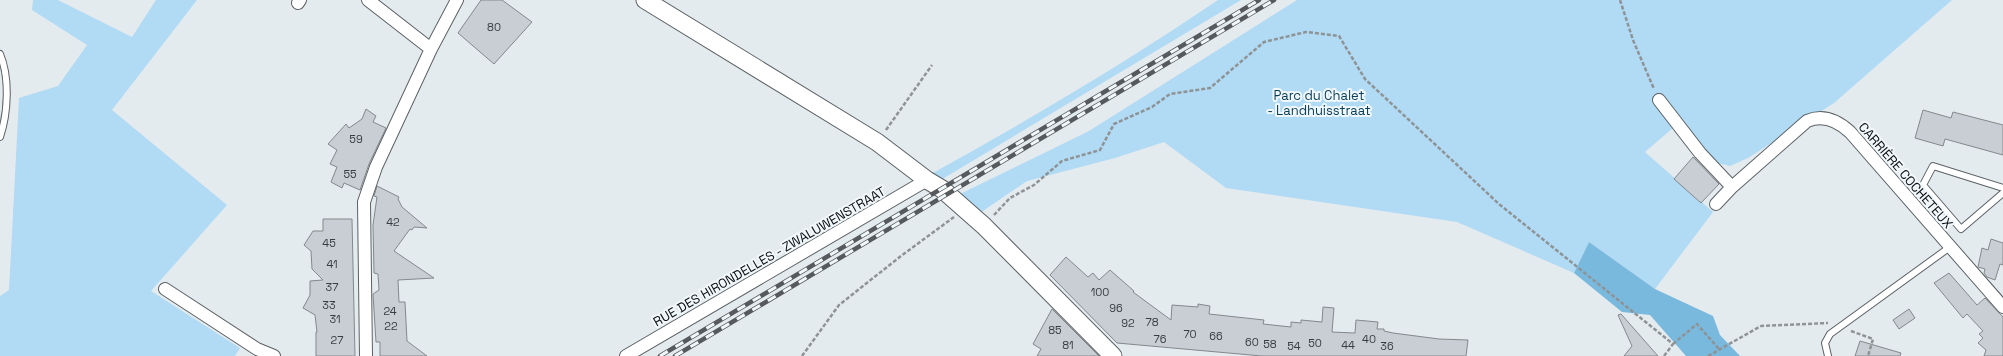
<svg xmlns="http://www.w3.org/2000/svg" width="2003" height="356" viewBox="0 0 2003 356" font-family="'Space Grotesk',sans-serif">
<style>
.green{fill:#b1daf4}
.forest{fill:#7ab9de}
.building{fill:#c8ced3;stroke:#82888b}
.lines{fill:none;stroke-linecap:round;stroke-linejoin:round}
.lane-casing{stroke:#5b6164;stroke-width:8}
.street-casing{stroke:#5b6164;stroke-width:14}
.secondary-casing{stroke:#5b6164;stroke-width:19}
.path{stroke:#8e9396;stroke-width:2.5;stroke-dasharray:4 2;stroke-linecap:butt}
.lane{stroke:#fff;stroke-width:6}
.street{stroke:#fff;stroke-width:12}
.secondary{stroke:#fff;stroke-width:17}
.rail-casing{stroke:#575a5d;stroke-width:4.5}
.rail{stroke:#f1f8fc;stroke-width:3;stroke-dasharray:9;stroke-linecap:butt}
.labels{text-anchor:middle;stroke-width:4;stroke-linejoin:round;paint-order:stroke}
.number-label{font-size:11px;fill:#3a3d40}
.park-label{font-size:13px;fill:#083d57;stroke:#f1f8fc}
.street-label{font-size:13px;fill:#0b0d0f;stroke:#f1f8fc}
</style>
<rect width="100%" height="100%" fill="#e4ebef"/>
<path class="green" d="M33,0H58L132,37L156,0H197L112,110L227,205L151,291L240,348L235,356H0V296L9,290L19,98L58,86L87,45L32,10Z
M1218,0H1241L939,181L931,174C1029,120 1125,63 1218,0Z
M1297,0H1952L1834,103L1748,158L1730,166L1717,163L1674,127L1645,152L1713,212L1655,289L1589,242L1574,273L1457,222L1226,188L1164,142L1115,158L1027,181L977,215L960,194L1089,131Z"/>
<path class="forest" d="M1589,242L1655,289L1713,316L1720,335L1740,356H1686L1650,315L1622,312L1574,273Z"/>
<path class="building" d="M481,0H502L532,22L494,64L458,33Z
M366,109L376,116L373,122L386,128L369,164L360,190L344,183L342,188L331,182L337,167L330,164L337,150L328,144L346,124L349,128L362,119Z
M1923,110L1951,118L1953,112L2003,125V155L1945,139L1943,146L1915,138Z
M1693,157L1719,184L1701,203L1674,179Z
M377,186L399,197L398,199L402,207L427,228L414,227L412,230L410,229L394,251L434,278L398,280L399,302H405L407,341L427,356H380V342H376L373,294L379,290L378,274L374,273L373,225L377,197L374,196Z
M323,219H352L355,356H316V332H317L315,315L303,308L310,295V281L323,280L312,269L311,251L304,245L313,231H323Z
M1991,239L2003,243V265L2000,264L1995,280L1987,277L1984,273L1985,269L1978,267L1982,248L1988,250Z
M1066,257L1088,277L1093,273L1099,280L1110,270L1134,291L1133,292L1171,320L1172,305L1198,307V304L1210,306L1209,314L1264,320L1263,324L1291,327V322L1301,323V320L1322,322L1323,307L1334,308L1332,332L1355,333L1356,320L1378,322L1377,329H1384V331L1393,333L1439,339L1468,340L1466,356H1262L1117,343L1050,275Z
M1949,273L1977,305L1985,298L2003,317V356H1984L1986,350L1978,343L1983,338L1979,334L1983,331L1967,314L1963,318L1934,283Z
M1052,309L1099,356H1037L1041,349L1033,344Z
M1909,309L1915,318L1899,329L1893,320Z
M1621,314L1658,356H1624L1632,346L1618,315Z
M1860,341L1901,353L1900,356H1855Z"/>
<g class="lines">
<defs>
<path id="lane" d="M0,54C10,78 8,113 0,137
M2003,188L1933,166L1923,185L1961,229L2003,193
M1828,356L1825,343L1830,334L1950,247"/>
<path id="street" d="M368,0L431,49
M298,3L300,0
M1659,100L1700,153L1732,187
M1716,204L1732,187L1807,121C1823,114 1838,121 1850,132L2003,307
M165,289L257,349L274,356
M366,356L364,202L376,167L431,49L457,0
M626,356L927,180"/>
<path id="secondary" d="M645,0L877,142L927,180L942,189L984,226L1113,356"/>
</defs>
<use href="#lane" class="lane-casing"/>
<use href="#street" class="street-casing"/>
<use href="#secondary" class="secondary-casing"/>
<path class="path" d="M1620,0L1633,40L1654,89
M886,130L932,65
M994,215L1010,198L1034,185L1062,161L1100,150L1114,124L1152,107L1170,94L1210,88L1264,42L1306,32L1339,36L1365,79L1499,204L1673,344L1664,356
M1851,331L1873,339L1868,356
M1673,344L1697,324L1719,349
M802,356L839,305L901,256L954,217
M1708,356L1761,326L1828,323"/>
<use href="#lane" class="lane"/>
<use href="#street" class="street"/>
<use href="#secondary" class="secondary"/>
<defs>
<path id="rail" d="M660,356L1259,0
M675,356L1274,0"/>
</defs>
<use href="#rail" class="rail-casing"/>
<use href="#rail" class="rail"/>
</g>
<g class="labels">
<g class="number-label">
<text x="494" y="31">80</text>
<text x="356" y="143">59</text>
<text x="350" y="178">55</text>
<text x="393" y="226">42</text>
<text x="329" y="247">45</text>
<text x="332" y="268">41</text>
<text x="332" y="291">37</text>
<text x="1100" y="296">100</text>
<text x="329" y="309">33</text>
<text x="1116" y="312">96</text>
<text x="390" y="315">24</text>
<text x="335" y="323">31</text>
<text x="1152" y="326">78</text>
<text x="1128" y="327">92</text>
<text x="391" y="330">22</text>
<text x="1055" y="334">85</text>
<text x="1190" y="338">70</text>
<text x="1216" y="340">66</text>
<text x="1160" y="343">76</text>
<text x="1369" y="343">40</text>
<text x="337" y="344">27</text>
<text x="1252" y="346">60</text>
<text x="1315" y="347">50</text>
<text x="1270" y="348">58</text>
<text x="1068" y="349">81</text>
<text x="1348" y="349">44</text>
<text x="1294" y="350">54</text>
<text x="1387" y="350">36</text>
</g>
<g class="park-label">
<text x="1319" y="100">Parc du Chalet<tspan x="1319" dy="15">- Landhuisstraat</tspan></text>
</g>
<g class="street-label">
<text transform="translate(1906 175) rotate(49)" y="5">CARRIÈRE COCHETEUX</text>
<text transform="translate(769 256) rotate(-30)" y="5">RUE DES HIRONDELLES - ZWALUWENSTRAAT</text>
</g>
</g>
</svg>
